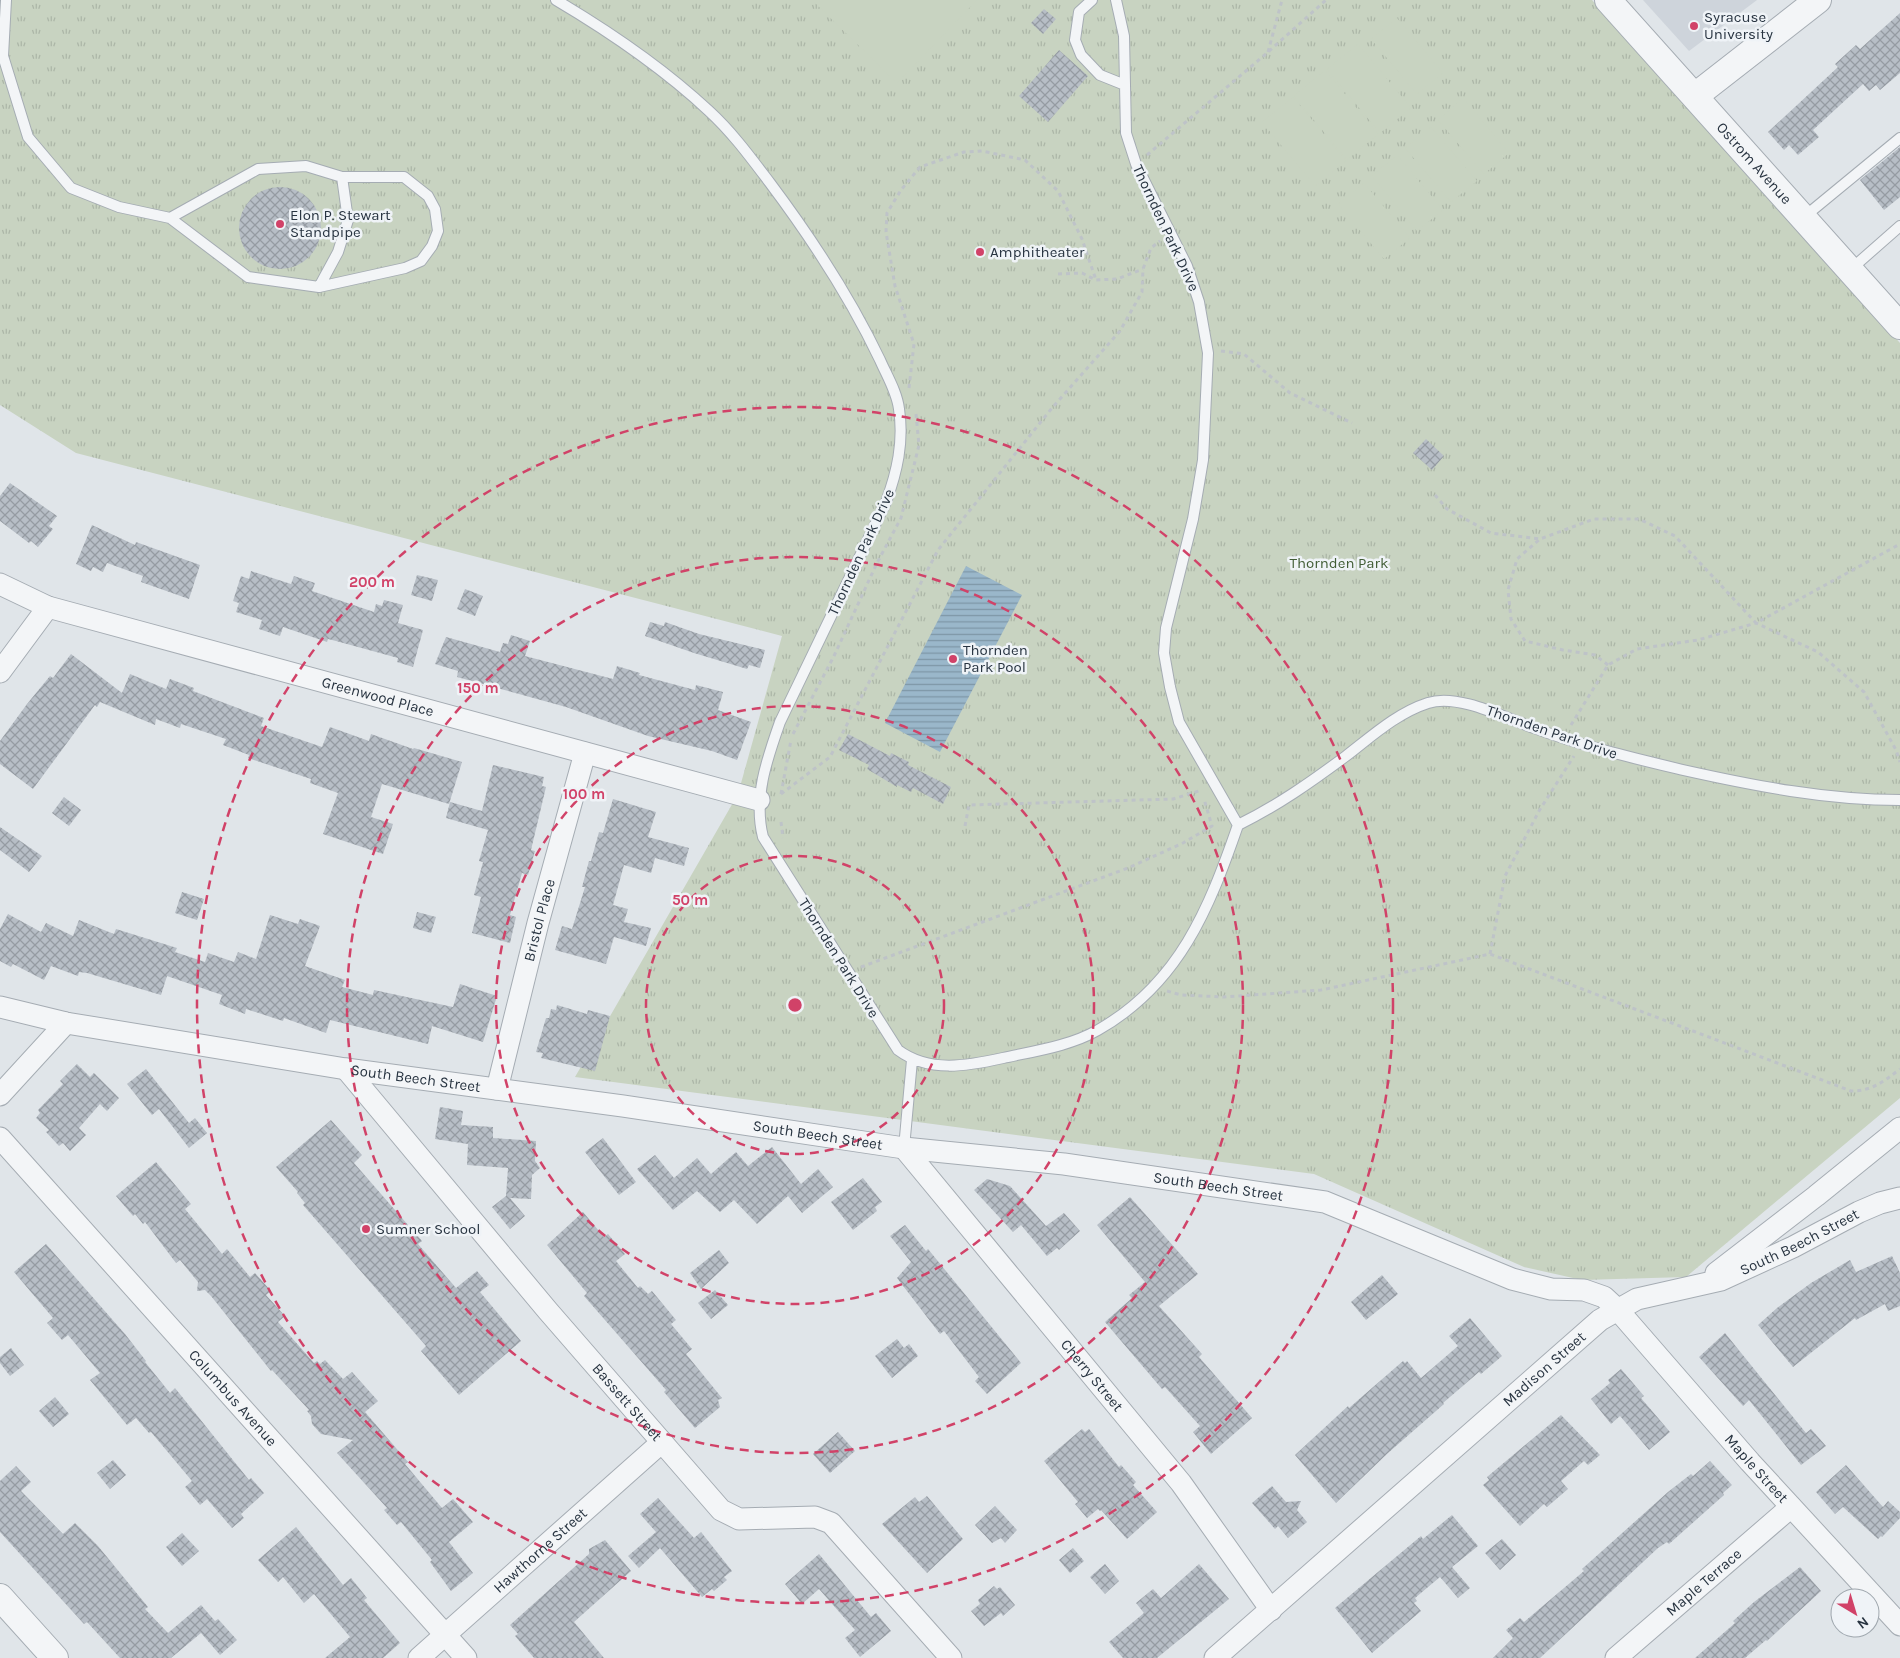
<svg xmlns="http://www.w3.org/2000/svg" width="1900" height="1658" viewBox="0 0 1900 1658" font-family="Karla,sans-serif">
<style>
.built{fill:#ced4db}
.park{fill:url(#park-tufts)}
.pitch{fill:#c8d3c1}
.water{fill:url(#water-rules)}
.building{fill:url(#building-cross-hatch)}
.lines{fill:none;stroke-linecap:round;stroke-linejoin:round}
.service-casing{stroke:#a5acb3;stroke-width:12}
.minor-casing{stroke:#a5acb3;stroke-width:23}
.tertiary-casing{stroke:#a5acb3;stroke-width:28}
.path{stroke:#bec3c8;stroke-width:3;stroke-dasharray:4 4;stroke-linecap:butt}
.service{stroke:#f3f5f7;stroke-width:10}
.minor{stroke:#f3f5f7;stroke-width:21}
.tertiary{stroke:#f3f5f7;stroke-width:26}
.ring{fill:none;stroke:#d14268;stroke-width:2.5;stroke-dasharray:9 6}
.poi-dot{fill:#d14268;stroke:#eff3f7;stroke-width:2}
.labels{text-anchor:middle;stroke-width:5;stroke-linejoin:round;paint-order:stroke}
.poi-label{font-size:15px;fill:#283441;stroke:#eff3f7;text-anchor:start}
.street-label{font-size:15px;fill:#283441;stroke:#eff3f7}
.park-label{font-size:15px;fill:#415d35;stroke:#eff3f7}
.centre{fill:#d14268;stroke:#eff3f7;stroke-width:2.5}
.ring-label{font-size:15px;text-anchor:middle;font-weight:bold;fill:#d14268;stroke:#eff3f7;stroke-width:5;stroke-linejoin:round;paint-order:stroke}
</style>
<defs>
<pattern id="park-tufts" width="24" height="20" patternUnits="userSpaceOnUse" patternTransform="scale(1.25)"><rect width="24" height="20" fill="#c8d3c1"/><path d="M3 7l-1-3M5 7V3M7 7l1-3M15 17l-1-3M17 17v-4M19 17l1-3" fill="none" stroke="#acb6a7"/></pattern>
<pattern id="water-rules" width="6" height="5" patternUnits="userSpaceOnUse" patternTransform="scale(1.25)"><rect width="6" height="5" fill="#9ab7ca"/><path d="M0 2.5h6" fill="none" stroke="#7e96a6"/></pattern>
<pattern id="building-cross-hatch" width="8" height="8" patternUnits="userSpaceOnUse" patternTransform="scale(1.25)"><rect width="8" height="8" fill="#b7bec6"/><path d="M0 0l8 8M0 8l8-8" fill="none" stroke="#959ba2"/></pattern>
</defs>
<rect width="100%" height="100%" fill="#e0e5e9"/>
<path class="built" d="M1643,0H1757L1689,51Z"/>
<path class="park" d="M0,0H1592L1900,343V1098L1686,1277L1582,1280L1524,1267L1314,1174L575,1077L738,794L782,636L76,453L0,405Z"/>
<path class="pitch" d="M812,0H977L897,83Z
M1397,18L1443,73L1417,94L1371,39Z
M1358,44L1411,108L1380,133L1327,69Z
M1325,70L1378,134L1347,160L1294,96Z
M1293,97L1346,161L1315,186L1262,122Z
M1463,98L1509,153L1484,174L1438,120Z
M1431,127L1477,181L1451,202L1405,148Z
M1397,155L1443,210L1417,231L1372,176Z
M1364,183L1410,238L1384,259L1338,204Z"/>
<path class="water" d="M966,566L1022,595L940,752L885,723Z"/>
<path class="building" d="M1044,9L1056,19L1043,34L1031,23Z
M1900,13V73L1880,90L1876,85L1869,91L1863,84L1813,130L1819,137L1798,155L1789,145L1784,150L1768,132L1838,67L1835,64L1856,45L1860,49Z
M1059,50L1088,76L1048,122L1019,96Z
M1900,147V197L1884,210L1860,180Z
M239 228a41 41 0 1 1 82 0a41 41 0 1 1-82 0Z
M1426,439L1444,456L1432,470L1413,453Z
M10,483L57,516L49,526L53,529L38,547L31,541L29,543L0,521V496Z
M92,525L135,545L136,542L200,565L189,599L141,582L143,576L107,563L103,572L93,567L91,571L76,564Z
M251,571L291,584L294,576L315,583L312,591L374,612L376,604L382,606L384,600L403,605L398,623L423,630L413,667L397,662L398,658L336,641L328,639L327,642L283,627L280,636L259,629L262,620L236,612L239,603L233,601L241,576L249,579Z
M417,575L438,580L432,601L411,595Z
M465,589L483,596L475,616L457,609Z
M650,622L664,626L665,622L699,634L765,650L760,668L749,665L747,669L694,653L645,636Z
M511,635L530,641L525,656L613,679L617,666L640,673L639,675L695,690L696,685L723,692L718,710L751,722L737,760L712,751L648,736L566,707L457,677L458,671L435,664L446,637L500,652L503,643L508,644Z
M71,654L122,693L130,674L166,689L170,679L194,688L193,691L264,718L261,726L322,747L330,727L369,741L371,734L413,749L414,748L462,762L449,804L382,784L371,817L393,824L383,854L323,834L338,793L310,783L311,779L248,758L249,755L223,745L226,739L181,724L180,728L156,719L155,725L100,702L97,707L95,705L33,789L0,764V741L27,704L50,676L53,678Z
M848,734L890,756L891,753L909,762L908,765L951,787L943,804L913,788L911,792L897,785V787L867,769L869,765L839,750Z
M493,765L544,777L542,786L546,787L531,850L535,851L528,875L522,873L510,915L516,917L510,943L472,933L481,897L474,895L483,862L479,861L488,830L446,818L450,802L482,811Z
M64,797L81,810L69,826L52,813Z
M613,799L656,812L648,837L689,848L684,866L655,858L651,873L624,865L613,905L628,909L624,922L651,928L646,946L614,937L606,964L555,950L562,926L572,929L585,887H582L589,861H591L599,832L603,833Z
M0,827L42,856L29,872L0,850Z
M182,892L204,899L197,920L175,913Z
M417,912L436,917L431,933L413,928Z
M8,914L41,932L46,923L73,936L79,920L114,934L116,929L177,948L175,952L205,962L208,953L234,962L238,952L256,959L270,915L298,924L300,919L320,926L305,966L345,980L342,987L373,995L374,990L453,1007L460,984L497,996L483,1042L432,1026L428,1044L330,1020L326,1033L284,1018L283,1021L246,1009L245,1014L219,1004L222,995L167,976L161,995L87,973L79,972L78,976L51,966L44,980L13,964L11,967L0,961V929Z
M557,1005L587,1014L588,1010L610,1016L595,1071L541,1058L543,1053L536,1052L546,1018H549L551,1009L556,1010Z
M77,1064L90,1077L94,1073L119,1098L107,1111L100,1104L79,1128L86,1135L70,1151L63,1143L59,1146L46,1132L49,1130L36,1118L40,1113L38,1110L63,1084L60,1081Z
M146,1069L189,1123L195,1118L207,1133L189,1148L159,1109L152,1115L127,1084Z
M440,1107L463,1111L461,1125L493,1127V1138L536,1141L535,1161L540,1168L532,1175L531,1199L510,1198L525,1216L510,1229L492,1207L506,1196L508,1168L467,1165L468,1144L435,1139Z
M331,1120L362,1155L354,1163L422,1241L418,1244L456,1288L477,1271L489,1285L480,1292L521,1341L459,1395L421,1351L426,1346L303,1205L305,1203L297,1193L298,1192L276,1167Z
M603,1138L636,1182L619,1195L585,1152Z
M772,1147L801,1184L818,1169L833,1187L802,1213L788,1196L757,1224L734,1200L720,1212L697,1191L673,1210L637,1169L655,1155L674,1178L697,1158L711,1174L736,1152L748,1166Z
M156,1162L191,1204L185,1209L222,1254L227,1249L250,1277L255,1273L271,1291L266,1295L285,1316L278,1322L314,1363L317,1361L320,1364L325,1360L343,1379L352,1372L378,1401L365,1412L408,1462L405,1464L442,1508L453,1499L473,1522L449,1542L473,1573L451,1591L430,1562L432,1560L401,1522L397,1525L384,1510L387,1508L337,1453L353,1440L321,1434L312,1424L311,1416L307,1411L309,1410L272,1370L271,1371L211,1296L205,1290L197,1291L198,1282L180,1260L176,1263L145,1222L143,1224L135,1214L133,1216L116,1196Z
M863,1178L882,1202L875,1207L877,1211L853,1230L831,1202Z
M987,1179L1010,1186L1046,1226L1064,1213L1080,1231L1059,1250L1057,1248L1047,1256L1021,1225L1013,1232L974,1190Z
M1130,1197L1198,1274L1159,1306L1202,1354L1199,1357L1252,1418L1211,1454L1193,1432L1200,1426L1165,1387L1162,1389L1105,1322L1132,1298L1129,1295L1145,1282L1097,1225Z
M583,1212L604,1237L608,1234L625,1254L616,1261L638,1288L640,1286L648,1294L652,1291L676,1320L671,1324L692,1349L686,1354L722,1398L718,1400L720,1407L695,1428L664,1392L666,1390L584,1296L587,1293L547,1245Z
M905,1225L926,1251L928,1249L1021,1363L987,1394L975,1381L979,1377L944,1331L940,1334L897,1278L911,1262L890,1236Z
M46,1244L125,1334L146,1361L145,1362L170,1393L175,1388L249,1480L251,1478L264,1493L241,1514L244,1518L232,1528L207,1499L200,1505L185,1487L192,1481L151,1432L149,1433L136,1418L127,1425L90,1380L100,1373L68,1335L62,1340L47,1323L53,1318L14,1272Z
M719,1250L729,1263L701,1289L690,1273Z
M1892,1256L1900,1273V1306L1888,1311L1885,1304L1856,1320L1855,1318L1793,1367L1758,1325L1777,1308L1811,1283L1850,1260L1856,1272Z
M1382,1275L1398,1294L1366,1320L1351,1302Z
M715,1290L728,1305L711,1319L698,1303Z
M1470,1318L1502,1356L1481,1374L1479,1372L1443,1403L1444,1404L1388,1453L1336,1503L1295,1455L1348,1406L1349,1408L1403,1361L1405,1363L1407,1361L1421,1378L1458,1346L1449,1336Z
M1725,1333L1806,1433L1811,1429L1826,1446L1801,1465L1749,1400L1743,1406L1699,1357Z
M897,1339L904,1348L909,1344L918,1356L892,1378L875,1356Z
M11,1348L24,1365L10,1376L0,1363V1357Z
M1621,1369L1644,1396L1641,1398L1670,1432L1649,1450L1620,1416L1611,1424L1591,1399L1610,1383L1608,1380Z
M55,1397L69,1414L53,1427L39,1411Z
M1561,1415L1600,1455L1588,1465L1584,1461L1561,1481L1568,1489L1547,1507L1544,1504L1520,1526L1483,1485L1489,1480L1487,1477Z
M1082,1429L1085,1432L1089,1429L1119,1467L1121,1465L1136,1482L1133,1485L1157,1512L1127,1539L1101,1510L1100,1511L1098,1509L1087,1518L1075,1504L1078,1502L1044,1461Z
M838,1432L855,1451L830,1473L813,1454Z
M113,1460L126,1475L110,1489L97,1473Z
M1710,1461L1732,1485L1723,1493L1724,1495L1669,1544L1667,1542L1658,1548L1540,1658H1493L1513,1638L1506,1630L1520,1618L1524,1622L1584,1571L1582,1569L1668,1492L1691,1474L1693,1476Z
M1846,1465L1883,1507L1888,1501L1900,1512V1518L1882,1537L1881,1536L1878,1539L1843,1507L1835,1514L1816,1492Z
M16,1466L31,1482L21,1491L63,1534L75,1523L98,1546L148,1607L145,1609L168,1633L201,1605L215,1621L218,1619L237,1640L220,1655L201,1633L171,1658H120L87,1622L84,1624L0,1532V1481Z
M1272,1486L1286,1502L1301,1501L1297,1510L1307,1522L1288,1538L1278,1526L1275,1529L1252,1503Z
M927,1496L963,1539L927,1573L882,1524L915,1497L919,1502Z
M658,1498L694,1538L701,1532L732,1571L724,1577L727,1580L714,1591L712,1589L702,1597L660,1548L639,1568L628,1556L656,1532L640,1514Z
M995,1506L1017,1530L1005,1543L1001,1538L992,1543L975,1525Z
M1452,1515L1478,1546L1452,1567L1470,1588L1458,1598L1440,1577L1415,1598L1417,1601L1414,1603L1421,1611L1372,1653L1335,1608L1421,1536L1423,1539Z
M296,1527L343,1585L351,1578L367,1598L364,1600L400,1643L383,1658H325L350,1637L314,1594L304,1603L283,1577L278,1582L258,1560Z
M182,1533L199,1551L182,1566L166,1547Z
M1502,1539L1516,1555L1500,1570L1485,1553Z
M605,1540L631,1571L574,1622L604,1658H534L515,1636L518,1634L510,1625L589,1554V1549Z
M1073,1548L1084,1561L1070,1573L1059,1560Z
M819,1554L871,1617L876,1613L891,1631L860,1657L845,1638L855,1630L819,1589L802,1604L785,1584Z
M1105,1564L1119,1581L1105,1594L1090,1577Z
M1199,1564L1229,1599L1157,1658H1123L1109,1642L1144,1613L1136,1603L1153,1589L1161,1598Z
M1800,1567L1821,1591L1767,1641L1766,1640L1745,1658H1695L1735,1623L1733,1621L1754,1602Z
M994,1586L997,1589L1000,1587L1015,1605L1003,1616L1001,1613L984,1626L971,1611L980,1604L978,1600Z"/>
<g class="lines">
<defs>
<path id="service" d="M6,0L3,56L28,137L71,188L119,207L170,218L248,277L319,287L405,268L421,261L432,246L438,231L435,209L428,196L404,177H342L306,166L258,169L170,218
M556,0C610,32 663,68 709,111C732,132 751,158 770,183C812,239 850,297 880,360C887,376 897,392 899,409C904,442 897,472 886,502L780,722C767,759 753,798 763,837L898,1050C929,1073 967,1066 1003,1058C1035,1051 1070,1046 1098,1030C1179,984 1209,909 1238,825C1277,806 1311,782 1346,756C1372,736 1397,713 1428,703C1458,693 1505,718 1534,728C1582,746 1633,758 1683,770C1755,786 1826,800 1900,800
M1092,0L1079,12L1075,40L1081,55L1100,75L1125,85
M1116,0L1124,36L1126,133L1136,164L1187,266L1199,302L1208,353L1203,460L1193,519L1166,628L1164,653L1170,687L1179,722L1238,825
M1804,217L1900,138
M1850,270L1900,226
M319,287L338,252L348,220L342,177
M904,1148L912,1060"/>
<g id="minor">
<path id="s1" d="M0,584L48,607L759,800"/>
<path d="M0,672L48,607"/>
<path id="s2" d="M0,1007L66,1023L346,1069L623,1106L904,1148L1064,1164L1325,1202L1512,1279L1551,1289L1584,1290L1604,1297L1617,1309L1750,1462L1900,1625"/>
<path id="s3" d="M346,1069L548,1311L721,1510L739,1519L815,1517L831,1523L951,1658"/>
<path id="s4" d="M497,1089L538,923L585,753"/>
<path d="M0,1095L66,1023"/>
<path id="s5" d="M0,1138L466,1658"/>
<path id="s6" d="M904,1148L1181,1483L1271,1610"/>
<path d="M1716,1273L1816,1196L1900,1128"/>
<path id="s7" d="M419,1658L662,1442"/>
<path id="s8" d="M1215,1658L1600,1320L1637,1299L1721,1280L1793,1247L1859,1212L1880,1203L1900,1198"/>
<path id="s9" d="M1616,1658L1791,1507"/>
</g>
<g id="tertiary">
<path id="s10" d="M1608,0L1900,326"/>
<path d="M1695,96L1818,0"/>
<path d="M0,1597L55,1658"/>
</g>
</defs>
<use href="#service" class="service-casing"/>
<use href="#minor" class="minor-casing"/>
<use href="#tertiary" class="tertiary-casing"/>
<path class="path" d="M1268,52L1282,0
M1147,155L1267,53L1326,0
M1058,274L1082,273L1096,280L1117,279L1143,269
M1221,351L1244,354L1290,393L1352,423
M909,388L914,344L895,286L886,232L887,213L901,190L920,167L964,152L982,151L1025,160L1058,191L1082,239L1096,280
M1435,495L1447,509L1491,533L1540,539
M1608,665L1595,655L1563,650L1525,641L1511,619L1508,590L1517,559L1540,539L1594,519H1639L1675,536L1756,623L1900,544
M1571,725L1608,665L1637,649L1698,640L1756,623L1818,652L1864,692L1896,750L1900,762
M793,734L834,656L877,563L901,518L919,445L916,414
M781,794L791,740
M781,794L830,757L938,550L1052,408L1120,331L1142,292L1143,269L1151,248L1160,241
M781,822L783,838
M965,826L969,805L1173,799L1202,790
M1490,954L1505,876L1539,811L1574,756
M861,967L1128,868L1183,843L1212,826L1204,799
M1167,991L1181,995L1224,997L1321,990L1490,954L1851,1091C1872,1091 1883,1082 1900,1069"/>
<use href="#service" class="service"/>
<use href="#minor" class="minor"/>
<use href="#tertiary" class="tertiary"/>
</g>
<g class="ring">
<circle cx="795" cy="1005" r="149"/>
<circle cx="795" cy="1005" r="299"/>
<circle cx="795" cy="1005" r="448"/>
<circle cx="795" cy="1005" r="598"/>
</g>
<g class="poi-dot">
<circle cx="1694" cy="26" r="5"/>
<circle cx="280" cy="224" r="5"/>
<circle cx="980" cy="252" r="5"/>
<circle cx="953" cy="659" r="5"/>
<circle cx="366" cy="1229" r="5"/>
</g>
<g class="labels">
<g class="poi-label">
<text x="1704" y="22">Syracuse<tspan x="1704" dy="17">University</tspan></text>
<text x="290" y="220">Elon P. Stewart<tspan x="290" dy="17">Standpipe</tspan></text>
<text x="990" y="257">Amphitheater</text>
<text x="963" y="655">Thornden<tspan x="963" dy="17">Park Pool</tspan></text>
<text x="376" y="1234">Sumner School</text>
</g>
<g class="street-label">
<text dy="5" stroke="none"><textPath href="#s10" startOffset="219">Ostrom Avenue</textPath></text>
<text transform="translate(1166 228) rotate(65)" y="5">Thornden Park Drive</text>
<text transform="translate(861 552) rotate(-65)" y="5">Thornden Park Drive</text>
<text dy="5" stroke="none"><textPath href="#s1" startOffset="395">Greenwood Place</textPath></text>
<text transform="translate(1552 732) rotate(19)" y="5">Thornden Park Drive</text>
<text dy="5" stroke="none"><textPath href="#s4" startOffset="174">Bristol Place</textPath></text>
<text transform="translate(839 958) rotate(58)" y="5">Thornden Park Drive</text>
<text dy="5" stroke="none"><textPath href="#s2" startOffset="422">South Beech Street</textPath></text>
<text dy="5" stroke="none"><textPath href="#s2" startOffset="828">South Beech Street</textPath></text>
<text dy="5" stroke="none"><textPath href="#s2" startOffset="1232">South Beech Street</textPath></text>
<text dy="5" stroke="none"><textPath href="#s8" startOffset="728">South Beech Street</textPath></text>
<text dy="5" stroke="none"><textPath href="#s8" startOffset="438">Madison Street</textPath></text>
<text dy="5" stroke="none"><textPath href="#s6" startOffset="295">Cherry Street</textPath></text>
<text dy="5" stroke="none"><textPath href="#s5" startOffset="349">Columbus Avenue</textPath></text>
<text dy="5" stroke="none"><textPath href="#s3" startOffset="436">Bassett Street</textPath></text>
<text dy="5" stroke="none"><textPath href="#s2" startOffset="1866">Maple Street</textPath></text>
<text dy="5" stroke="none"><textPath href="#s7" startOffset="162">Hawthorne Street</textPath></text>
<text dy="5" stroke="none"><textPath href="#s9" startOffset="116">Maple Terrace</textPath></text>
</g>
<g class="park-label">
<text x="1339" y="568">Thornden Park</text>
</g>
</g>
<circle cx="795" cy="1005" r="8" class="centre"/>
<g class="ring-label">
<text x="372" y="587">200 m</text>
<text x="478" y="693">150 m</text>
<text x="584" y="799">100 m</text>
<text x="690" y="905">50 m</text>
</g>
<g transform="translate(1855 1613) rotate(142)"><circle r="24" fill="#eff3f7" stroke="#9fa7ae"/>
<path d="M0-4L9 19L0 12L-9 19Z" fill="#d14268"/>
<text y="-8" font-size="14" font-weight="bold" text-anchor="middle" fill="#283441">N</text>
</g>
</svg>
